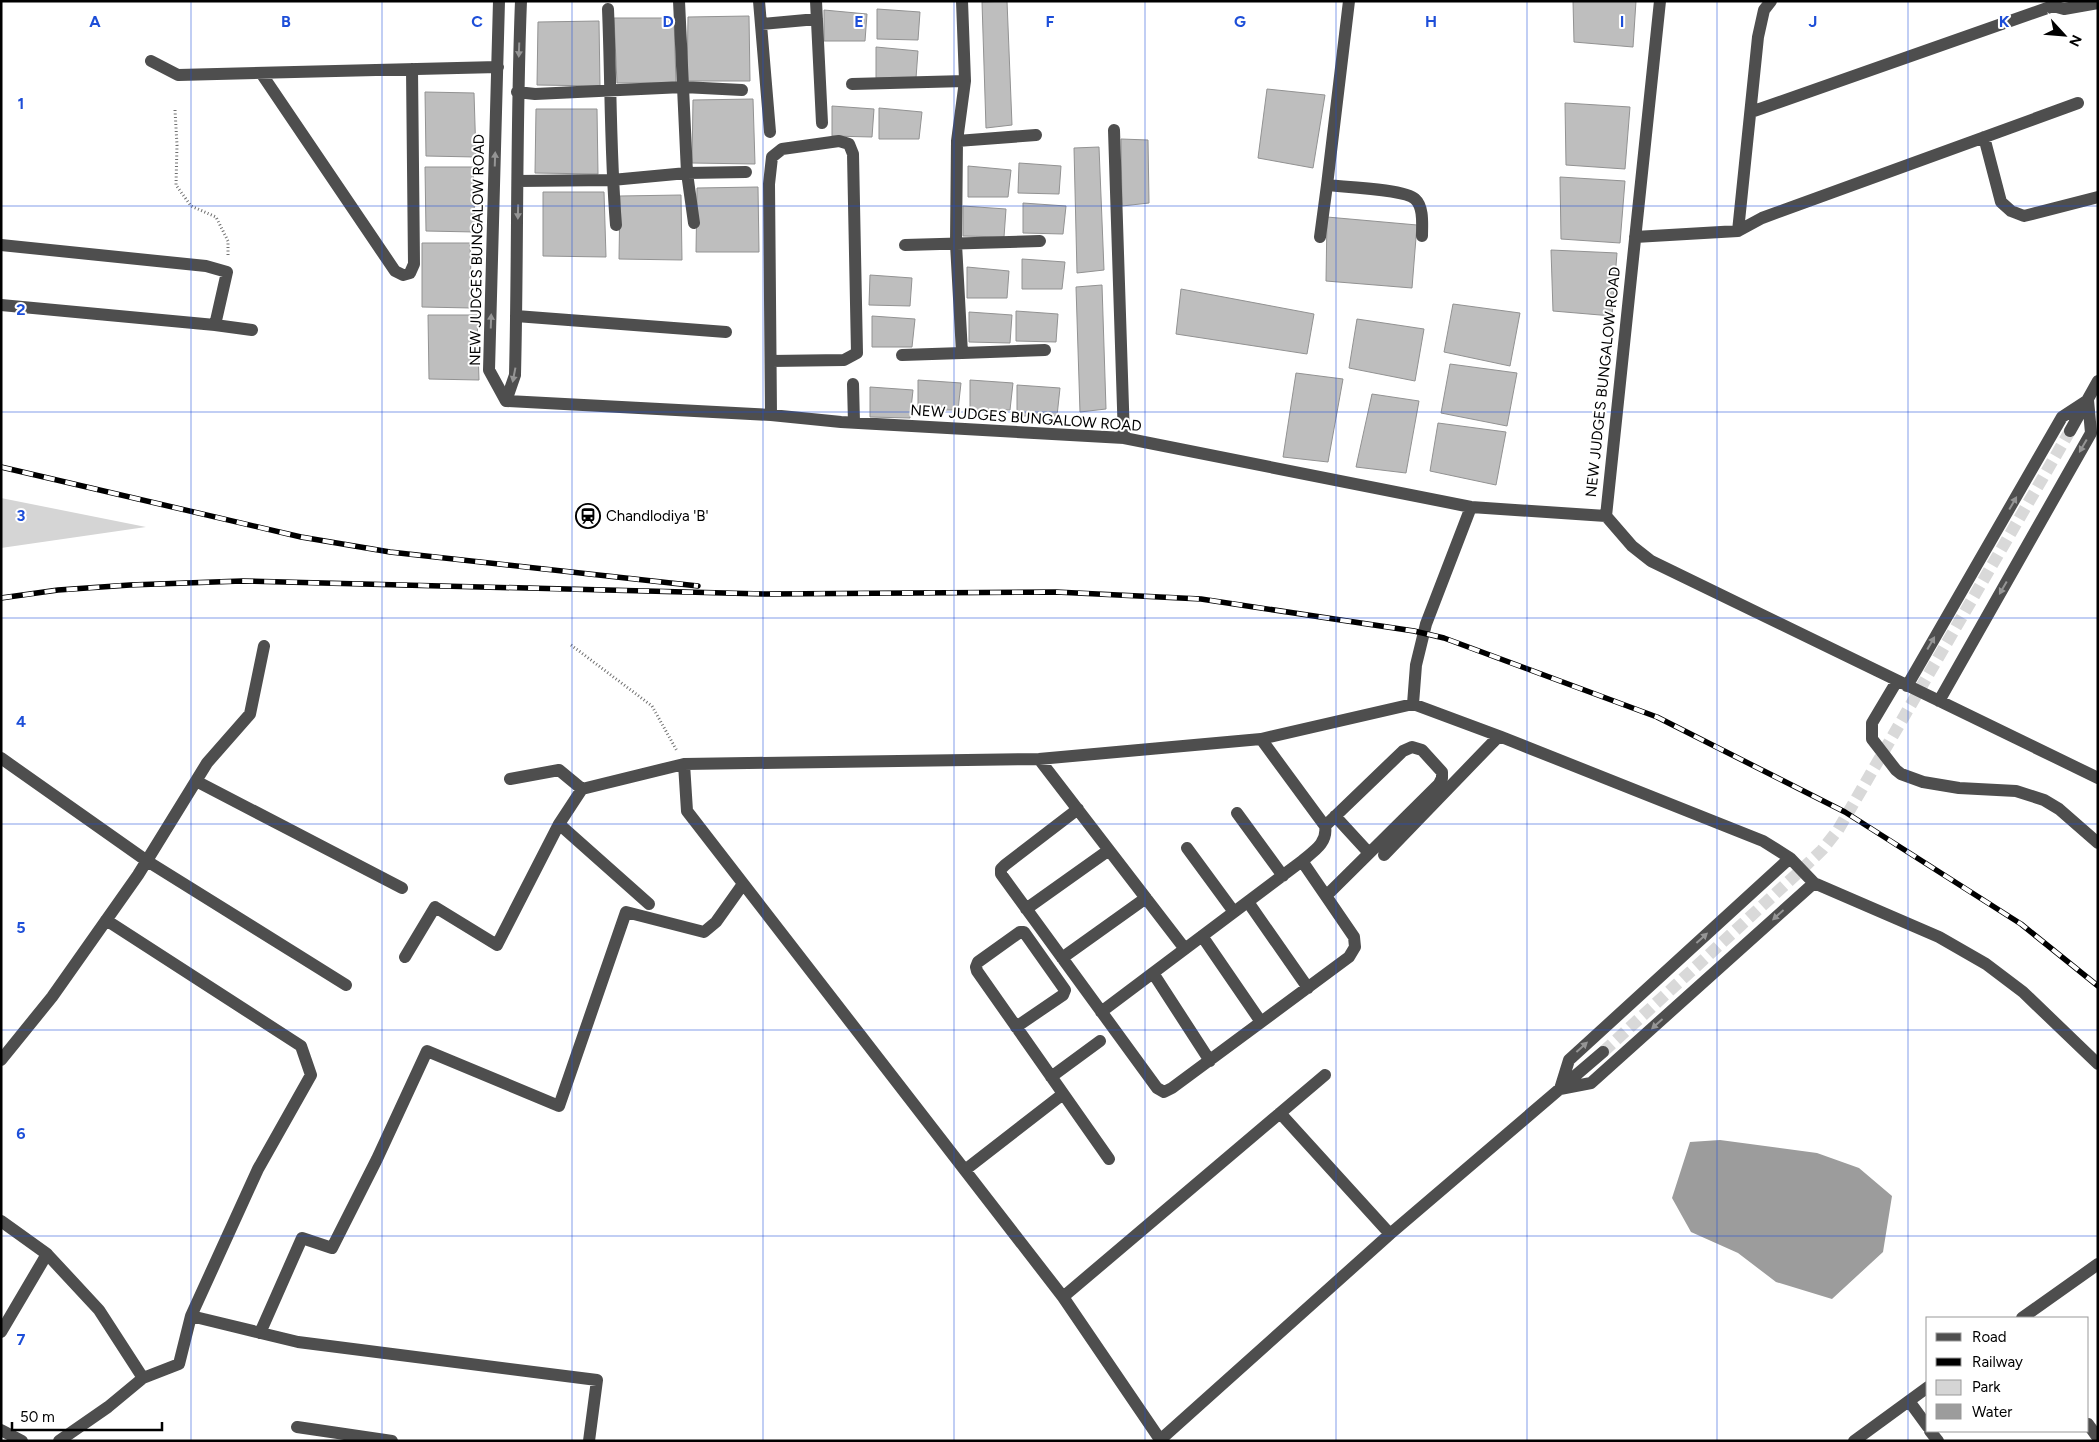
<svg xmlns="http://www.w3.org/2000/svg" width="2099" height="1442" viewBox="0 0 2099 1442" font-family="Figtree,sans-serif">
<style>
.green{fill:#d5d5d5}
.water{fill:#9c9c9c}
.building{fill:#bebebe;stroke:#929292}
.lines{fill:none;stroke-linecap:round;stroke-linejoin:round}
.minor-tunnel{stroke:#d9d9d9;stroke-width:12;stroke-dasharray:12 6;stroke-linecap:butt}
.path{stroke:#707070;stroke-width:3;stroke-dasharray:1 2.5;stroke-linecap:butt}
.minor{stroke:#4e4e4e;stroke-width:12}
.rail-casing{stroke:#000;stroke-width:5.5}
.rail{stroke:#fff;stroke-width:4;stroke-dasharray:11;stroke-linecap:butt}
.oneway{fill:#959595}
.grid{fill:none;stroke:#1d4ed8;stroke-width:1;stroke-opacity:0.55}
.labels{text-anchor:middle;stroke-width:4;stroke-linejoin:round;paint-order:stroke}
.street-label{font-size:15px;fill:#000;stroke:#fff}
.poi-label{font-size:15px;fill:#000;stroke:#fff;text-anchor:start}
.grid-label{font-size:16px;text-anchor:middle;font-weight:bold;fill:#1d4ed8;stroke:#fff;stroke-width:4;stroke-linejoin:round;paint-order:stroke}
</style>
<rect width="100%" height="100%" fill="#fff"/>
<path class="green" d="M1,498L146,527L1,548Z"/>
<path class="water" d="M1720,1140L1817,1153L1859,1168L1892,1196L1883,1252L1832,1299L1776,1282L1738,1253L1691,1232L1672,1198L1690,1142Z"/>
<path class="building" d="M1007,1L1012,125L986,128L982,2Z
M1573,1H1636L1633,47L1574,42Z
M877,9L920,12L918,40L877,39Z
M824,10L867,14L865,41H824Z
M749,16L750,81H687L688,17Z
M614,18H674L676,83H617Z
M599,21L600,86L537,85L538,22Z
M876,47L918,51L916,78H876Z
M1267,89L1325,95L1313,168L1258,158Z
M425,92L474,93L476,157L426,156Z
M753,99L755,164L692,163L693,100Z
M1565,103L1630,107L1625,169L1566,165Z
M832,106L874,109L872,137L832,136Z
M879,108L922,112L919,139H879Z
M536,109H597L598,174L535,173Z
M1121,139L1148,140L1149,203L1122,206Z
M1099,147L1104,270L1077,273L1074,148Z
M1019,163L1061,166L1059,194L1018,193Z
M968,166L1011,170L1008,197H968Z
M425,167H473L475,232L426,231Z
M1560,177L1625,181L1620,243L1561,239Z
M758,187L759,252H696L697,188Z
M543,192H604L606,257L543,256Z
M681,195L682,260L619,259L620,196Z
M1023,203L1066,206L1063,234L1023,233Z
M963,206L1006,209L1004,237L963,236Z
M1327,217L1417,225L1412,288L1326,281Z
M422,243H470L472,308L422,307Z
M1551,250L1617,253L1612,316L1553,311Z
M1022,259L1065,262L1062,289H1022Z
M967,267L1009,271L1007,298H967Z
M870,275L912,278L910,306L869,305Z
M1102,285L1106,409L1080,412L1076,287Z
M1181,289L1314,314L1307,354L1176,334Z
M1453,304L1520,313L1510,366L1444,352Z
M1016,311L1058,314L1056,342L1016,341Z
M969,312L1012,315L1010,343L969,342Z
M428,315H477L479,380L429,379Z
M872,316L915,319L912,347H872Z
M1357,319L1424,329L1415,381L1349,368Z
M1450,364L1517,373L1507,426L1441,413Z
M1296,373L1343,379L1328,462L1283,457Z
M918,380L961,383L958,410H918Z
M970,380L1013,383L1010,410H970Z
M1017,385L1060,388L1057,416H1017Z
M870,387L913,390L910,418L870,417Z
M1372,394L1419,401L1406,473L1356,467Z
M1438,423L1506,432L1496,485L1430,471Z"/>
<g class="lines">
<path class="minor-tunnel" d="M1603,1052L1800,871L1822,850L1838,830L2070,431"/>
<path class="path" d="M175,110L177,145L176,185L191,206L216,217L228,241V255
M571,645L652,706L677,751"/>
<path class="minor" d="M499,1L489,370L506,401
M679,1L683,87L742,90
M759,1L770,132
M816,1L822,123
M1349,1L1327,185C1344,187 1405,189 1415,199C1424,207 1422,225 1422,236
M608,9C611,81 610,153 616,225
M761,24L817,19
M151,61L178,75L498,67
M261,73L395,271L403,275L410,273L414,264L412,69
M852,84L965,81
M517,92L535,94L683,87L687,173L612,180L518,181
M1751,112L2053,6L2064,9L2098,3
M1114,130L1124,438
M1984,137L2001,202L2011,211L2024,216L2098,197
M957,141L1036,135
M694,223L687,173L746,172
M1738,231L1758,37L1764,10L1771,1
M1320,237L1327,185
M1635,237L1738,231L1762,218L2078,103
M1,245L206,266L227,272L215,325L1,305
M905,245L1040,241
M516,316L726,332
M215,325L252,330
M962,353L1045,350
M902,355L962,353L956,244L957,141L965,81L962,1
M771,361L844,360L857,353L853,154L849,144L839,141L782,149L772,157L769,184C770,261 771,338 771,415
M853,384L854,423
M506,401L771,415L841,422L1124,438L1471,507L1606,516L1660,1
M506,401L515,375C518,250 516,126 521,1
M2070,431L2098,381
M1606,516L1632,546L1651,561L2098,778
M1897,681L1872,723V739L1896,770L1901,774L1923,782L1959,788L2016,791L2044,800L2059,809L2098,843
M1907,686L2062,417L2088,400L2091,433L1939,701
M1413,704L1416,665L1426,624L1471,507
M1,758L147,861L346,985
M1039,759L1185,949
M510,779L559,770L582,789
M196,781L402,888
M1078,809L1005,865L1001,869V874L1157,1088L1164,1092L1172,1088L1349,957L1355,947L1354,937L1302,861C1314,851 1328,843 1325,826L1261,739
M1237,813L1283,876
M1335,816L1369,853
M559,824L649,904
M1325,826L1403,751L1412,747L1422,750L1442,772V778L1439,784L1326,896
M1187,848L1234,912
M1384,855L1499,736
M1790,858L1569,1060L1560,1089L1591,1083L1814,883
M1248,902L1308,988
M1026,909L1109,850
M106,920L301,1046L311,1075L258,1169L191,1316
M1202,936L1261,1022
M405,957L435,907L497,945L559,824L582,789L684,764
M1062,958L1146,898
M1153,973L1210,1061
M1101,1012L1302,861
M1016,1027L1063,995L1065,990L1024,932H1020L978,962L976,967L977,971L1109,1159
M1,1060L52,997L138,875L207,763L250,714L264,646
M1051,1077L1100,1041
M1280,1113L1390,1234
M965,1170L1063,1094
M1,1221L47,1254L1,1332
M47,1254L99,1310L143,1378L108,1407L59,1441
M1063,1297L1325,1075
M2022,1318L2098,1264
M260,1333L302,1238L332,1248L377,1159L427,1051L559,1106L626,912L704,932L716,922L743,884
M143,1378L179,1364L191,1316L298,1342L597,1380L589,1441
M1909,1401L1928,1427
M2088,1424L2098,1438
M297,1427L392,1441
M1,1430L22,1441
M1930,1431L1938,1441
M1159,1441L1390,1234L1603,1052
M1161,1441L1063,1297L687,811L684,764L1039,759L1261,739L1413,704L1499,736L1763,841L1790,858L1814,883L1939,937L1986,964L2023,992L2098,1064
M1854,1441L1928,1387"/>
<defs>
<path id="rail" d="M1,467L301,537L390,552L698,586
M1,598L58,590L130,585L242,581L767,594L1056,592L1201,599L1414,631L1444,638L1657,717L1845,812L2021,924L2098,986"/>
</defs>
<use href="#rail" class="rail-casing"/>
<use href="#rail" class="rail"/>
</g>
<defs><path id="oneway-solid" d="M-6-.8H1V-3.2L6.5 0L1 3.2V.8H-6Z" transform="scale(1.25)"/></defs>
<g class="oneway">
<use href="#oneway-solid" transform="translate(519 50) rotate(92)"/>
<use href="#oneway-solid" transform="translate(495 159) rotate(-88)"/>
<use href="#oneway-solid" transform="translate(518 212) rotate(91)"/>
<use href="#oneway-solid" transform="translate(491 321) rotate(-88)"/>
<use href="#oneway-solid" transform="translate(514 375) rotate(101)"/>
<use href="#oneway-solid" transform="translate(2083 446) rotate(120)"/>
<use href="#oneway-solid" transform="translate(2013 503) rotate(-60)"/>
<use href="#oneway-solid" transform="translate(2003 588) rotate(120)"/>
<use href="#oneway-solid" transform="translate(1931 643) rotate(-60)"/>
<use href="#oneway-solid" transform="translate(1778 915) rotate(138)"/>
<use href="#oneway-solid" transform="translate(1702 938) rotate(-42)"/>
<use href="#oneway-solid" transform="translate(1657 1024) rotate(138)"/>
<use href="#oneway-solid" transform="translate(1582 1047) rotate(-42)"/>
</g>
<path class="grid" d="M191,1V1441M382,1V1441M572,1V1441M763,1V1441M954,1V1441M1145,1V1441M1336,1V1441M1527,1V1441M1717,1V1441M1908,1V1441M1,206H2098M1,412H2098M1,618H2098M1,824H2098M1,1030H2098M1,1236H2098"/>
<defs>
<symbol id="station-ring" viewBox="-11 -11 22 22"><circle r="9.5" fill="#fff" stroke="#000" stroke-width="1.5"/><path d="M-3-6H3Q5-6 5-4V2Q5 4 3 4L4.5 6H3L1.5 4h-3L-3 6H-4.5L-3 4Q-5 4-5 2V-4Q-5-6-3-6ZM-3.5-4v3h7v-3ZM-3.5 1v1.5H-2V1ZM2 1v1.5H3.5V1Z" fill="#000"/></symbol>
</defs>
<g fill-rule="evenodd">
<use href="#station-ring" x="574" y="502" width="28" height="28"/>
</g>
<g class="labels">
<g class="street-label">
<text transform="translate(477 250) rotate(-89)" y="5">NEW JUDGES BUNGALOW ROAD</text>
<text transform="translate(1603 382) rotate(-84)" y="5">NEW JUDGES BUNGALOW ROAD</text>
<text transform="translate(1026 418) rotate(4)" y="5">NEW JUDGES BUNGALOW ROAD</text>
</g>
<g class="poi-label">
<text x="606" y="521">Chandlodiya 'B'</text>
</g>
</g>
<g class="grid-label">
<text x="95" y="27">A</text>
<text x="286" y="27">B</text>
<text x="477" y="27">C</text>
<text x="668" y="27">D</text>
<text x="859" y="27">E</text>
<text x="1050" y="27">F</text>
<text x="1240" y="27">G</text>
<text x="1431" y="27">H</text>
<text x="1622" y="27">I</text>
<text x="1813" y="27">J</text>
<text x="2004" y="27">K</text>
<text x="21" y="109">1</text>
<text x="21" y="315">2</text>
<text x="21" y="521">3</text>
<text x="21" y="727">4</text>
<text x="21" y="933">5</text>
<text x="21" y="1139">6</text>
<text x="21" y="1345">7</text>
</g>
<rect width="2099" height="1442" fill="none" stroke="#000000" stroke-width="5"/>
<rect x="1926" y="1317" width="162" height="115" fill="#ffffff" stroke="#999999"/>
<rect x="1936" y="1333" width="25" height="8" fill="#4e4e4e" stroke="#999999"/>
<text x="1972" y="1342" font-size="15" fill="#000000">Road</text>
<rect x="1936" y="1358" width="25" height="8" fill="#000000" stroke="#999999"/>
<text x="1972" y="1367" font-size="15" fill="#000000">Railway</text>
<rect x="1936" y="1380" width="25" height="15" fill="#d5d5d5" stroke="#999999"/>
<text x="1972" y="1392" font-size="15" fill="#000000">Park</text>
<rect x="1936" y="1404" width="25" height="15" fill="#9c9c9c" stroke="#999999"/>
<text x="1972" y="1417" font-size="15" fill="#000000">Water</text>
<g transform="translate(2064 35) rotate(116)" stroke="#ffffff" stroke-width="4" paint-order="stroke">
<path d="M0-4L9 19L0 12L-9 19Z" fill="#000000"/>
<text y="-8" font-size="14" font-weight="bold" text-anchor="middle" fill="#000000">N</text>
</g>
<path d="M12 1422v8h150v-8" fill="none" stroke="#000000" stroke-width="2.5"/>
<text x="20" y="1422" font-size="15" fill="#000000" stroke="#ffffff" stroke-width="4" paint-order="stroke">50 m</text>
</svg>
